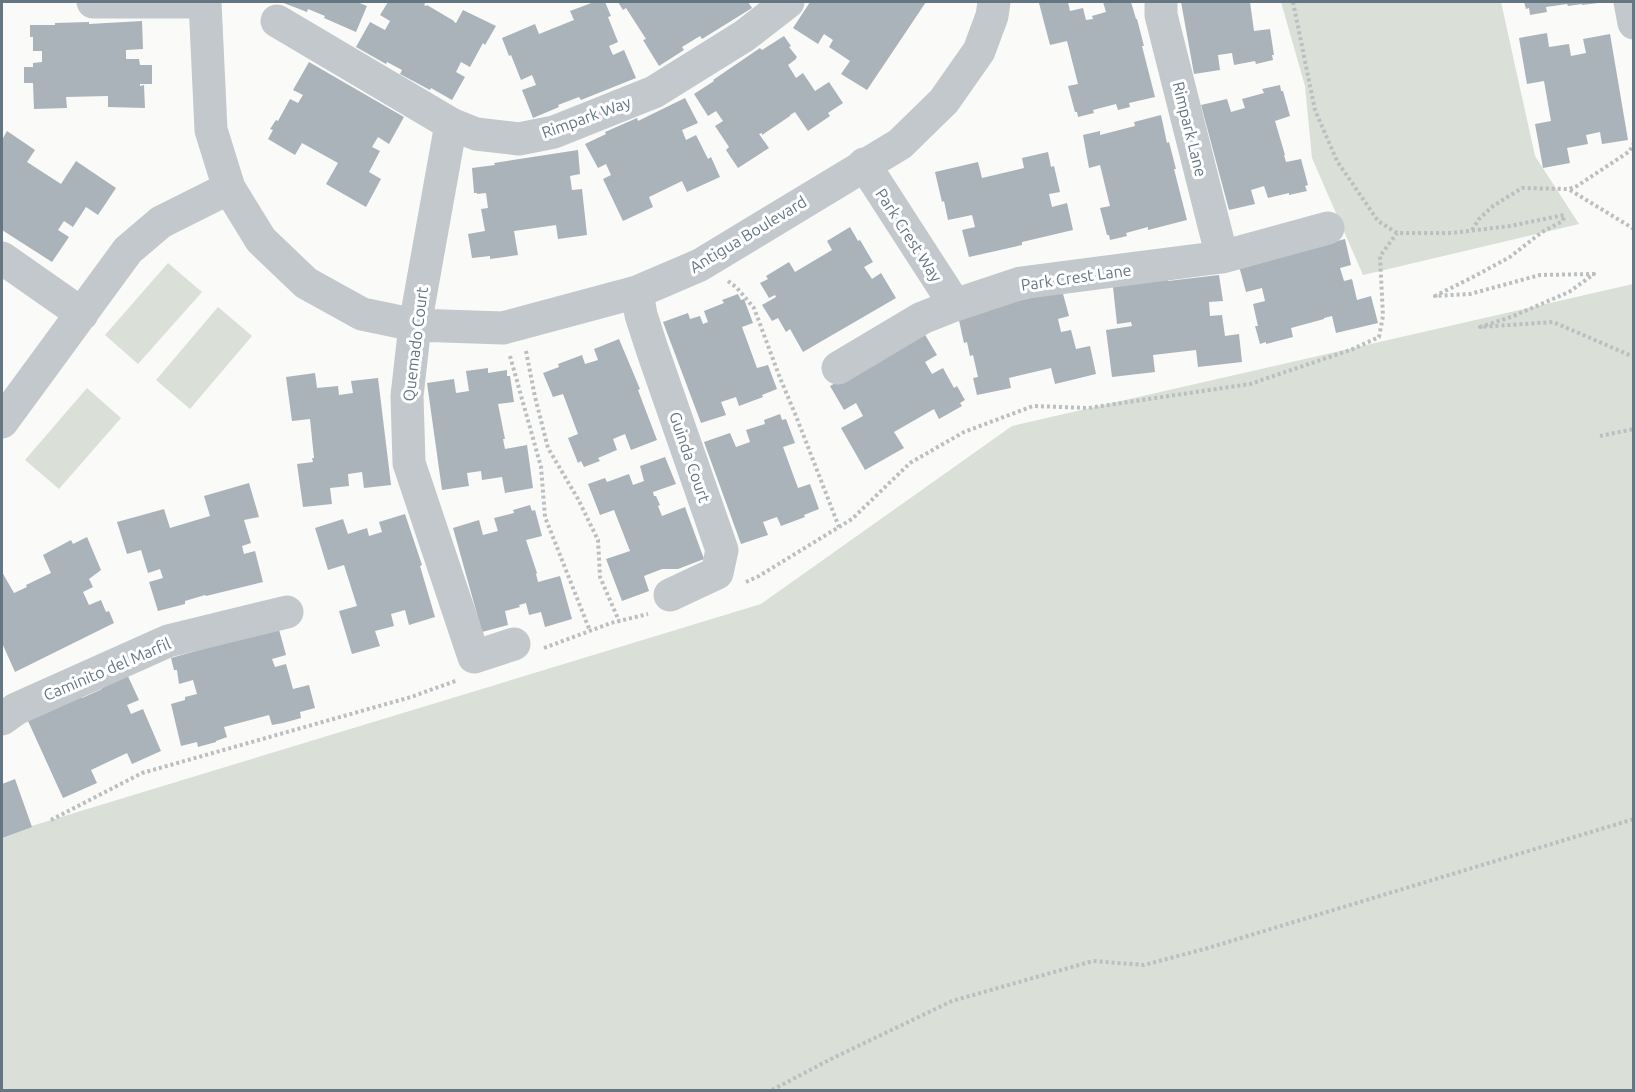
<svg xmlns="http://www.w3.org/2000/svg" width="1635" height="1092" viewBox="0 0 1635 1092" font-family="Ubuntu,sans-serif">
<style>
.green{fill:#dadfd7}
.building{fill:#aab3b9}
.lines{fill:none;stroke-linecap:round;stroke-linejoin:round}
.path{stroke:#bbbfc2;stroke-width:4;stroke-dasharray:3 3;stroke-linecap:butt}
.minor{stroke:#c3c8cc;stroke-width:33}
.labels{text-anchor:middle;stroke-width:6;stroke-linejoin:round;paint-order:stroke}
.street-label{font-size:16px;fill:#657683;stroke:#fff}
</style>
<rect width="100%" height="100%" fill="#fafaf8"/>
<path class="green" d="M1281,2H1501L1535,156L1579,224L1363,275L1312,158L1305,86Z
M168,263L202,292L138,364L105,335Z
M1633,284V1090H2V835L761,604L1012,426Z
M218,307L252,336L190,409L156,380Z
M87,388L121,418L59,489L25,460Z"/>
<path class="building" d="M281,2H357L367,6L356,32L324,18L325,16L308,9L307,12Z
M388,2H426L424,5L426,6L427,5L454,21V22L456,23L463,10L496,26L485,45L483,43L470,67L461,62L456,72L465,77L452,100L431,88L430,90L400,74L402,70L387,62L386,64L356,47L370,22L385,30L390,21L380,15Z
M594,2H605L611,16L608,17L618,42L609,46L613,55L624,50L636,78L581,100L579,97L558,105L559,107L533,118L522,90L536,85L532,75L521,80L511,55L509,56L502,38L535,24L539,34L574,20L570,11Z
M618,2H748L752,8L702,39L700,36L682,47L684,50L659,66L643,40L646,39L626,8L623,10Z
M810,2H926L867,90L841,74L850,61L829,47L833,40L824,34L818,44L793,28Z
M1046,2H1068L1070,11L1083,8L1086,20L1093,19L1092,16L1106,12L1103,2H1131L1136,19H1137L1144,46H1142L1155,97L1129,103L1130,107L1118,110L1116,104L1093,110L1094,113L1078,117L1077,112H1075L1068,86L1078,84L1067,41L1050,45L1039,3Z
M1181,2H1250L1254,31L1270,29L1274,55H1272L1273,60L1256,64L1255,61L1234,65L1232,53L1218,55L1220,70L1194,74Z
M1524,2H1597L1598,3L1582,5V4L1568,6L1567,4L1546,7L1547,12L1530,15L1529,8L1526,9Z
M142,21L143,49L126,50V59H139L140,65H152V84H140V86L144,85L145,108L108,107V96L66,97L67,108L34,109L33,83H24V67H33V63L42,62V51H33V37H30V25H55V23L89,22V24Z
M1547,33L1549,47L1569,44L1571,56L1586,53L1583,39L1610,34L1628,140L1602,144L1600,132L1586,135L1588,144L1567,148L1570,163L1543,168L1535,124L1551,121L1544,81L1527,84L1519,38Z
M784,36L791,46L789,47L797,57L796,58V59L788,65L796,78L803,73L815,91L829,82L843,103L828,113L830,116L808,131L795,112L790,115V116L762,135V133L759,134L769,148L738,168L726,150L729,147L715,126L723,121L716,111L708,116L694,94L714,81L713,80L760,48L762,50Z
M309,62L404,117L389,144L378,137L372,147L380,151L369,172L381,179L366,207L326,184L338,163L302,143L295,155L268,139L273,130L270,129L276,120L278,121L290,99L298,103L303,95L293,90Z
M1280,85L1281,91H1283L1290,116L1275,121L1285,155H1284L1286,162L1301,159L1308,185L1305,186L1307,191L1289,195V193L1268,198L1264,186L1251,190L1255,204L1229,210L1201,105L1227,99L1231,112L1245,108L1242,99L1264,93L1262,89Z
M685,98L698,123L682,130L686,140L696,135L708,159L711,157L720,177L687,192L682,181L649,197L653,207L623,221L603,179L611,175L606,164L598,168L585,144L606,134L605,132L637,118L638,121Z
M1161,115L1167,143L1169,142L1176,169H1174L1187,220L1148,230V227L1126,233L1127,236L1110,240L1109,235H1107L1100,208L1110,206L1100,165L1089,168L1083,135L1100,131V135L1135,126L1134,122Z
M7,131L35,150L27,162L61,184L76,161L116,188L98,215L86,207L73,227L64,221L58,230L69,237L52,262L2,230L3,228L2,227V140Z
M578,150L580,174L570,176L572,190L582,189L587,235L558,239L556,225L514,231L518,255L490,259V256L472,258L468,234L485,231L481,209L488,208L486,193L477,194V193H474L472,168L495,165L494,163Z
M1048,152L1051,167L1054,166L1060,192L1049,194L1052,207L1067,203L1073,230L1022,242V245L969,257L962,230L975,227L972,215L948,220L944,201L942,202L935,172L978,162L982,178L1024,168L1022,158Z
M850,227L858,241L860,240L873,262L864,267L872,279L881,273L896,298L803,352L790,329L786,332L778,318L772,321L762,305L776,297L775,295L769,298L760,283L768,279L766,276L789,262L795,272L832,250L827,241Z
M1345,239L1351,265L1340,268L1344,281L1352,279L1357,300L1371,296L1378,323L1336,333L1332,316L1324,318V319L1291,328L1293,337L1266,344V342L1260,344L1255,326H1258L1253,304L1265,301L1262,288L1246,292L1239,266Z
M1219,275L1223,301L1209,302L1210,316L1222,315L1225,336L1239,334L1242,362L1198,367L1196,350L1153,355L1155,372L1112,377L1106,330L1132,326L1131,322L1117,324L1113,287L1168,279V281Z
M1062,290L1069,316L1058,319L1061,332L1071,330L1076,349L1090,346L1096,374L1055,384L1051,368L1009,378L1011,388L977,395L973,378L978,377L973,355L970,356L967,342L964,343L958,316Z
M738,294L741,300L744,299L753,323L742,327L757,368L768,365L777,389L762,395L763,397L739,406L736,397L721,402L726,415L701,423L663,322L688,313L690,319L700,316L703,324L708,322L704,311L724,303L722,300Z
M924,333L937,355L925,362L932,374L943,368L954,388L957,386L965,400L960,403L962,406L939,419L934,409L894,432L904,448L865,470L841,428L863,416L856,403L844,410L830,386Z
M619,339L640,389L638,390L657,440L631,450L625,434L613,439L617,450L598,458L600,461L584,467L581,461L578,463L568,438L578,434L563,394L553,397L543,373L559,367L558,364L582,355L585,364L598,360L594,349Z
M488,368V373L507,370V376H510L514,402L498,404L505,439H503L505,449L527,445L533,488L505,493L502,477L482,480L481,471L467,473L469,486L442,490L427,383L454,379L456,393L469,391L466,371Z
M315,373L317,388L338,386L339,395L353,393L351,381L378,378L391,485L364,488L362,472L348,474L349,486L330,488L332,504L303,507L297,464L313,462L312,458H314L310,419L292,421L286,377Z
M780,414L782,420L786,419L795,443L783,447L798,488L810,484L819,509L804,515L805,517L781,526L777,517L763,522L768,535L741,544L704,442L730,433L736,447L750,442L746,430L765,424L764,420Z
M665,457L676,484L653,492L654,496H656L660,505L658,506L662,516L685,507L704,559L678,569H662L644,576L649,591L622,601L606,559L630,551L614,510L600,515L588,484L605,478L607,482L629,474L633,485L644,481L640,466Z
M249,483L259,517L244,520L251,543L242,546L244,554L255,551L263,582L206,596L205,595L185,601V604L158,611L149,582L163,578L160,569L148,573L141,550L127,554L117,522L164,509L170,528L210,516L204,496Z
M530,505L532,511L535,510L542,536L526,540L537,573L536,574L538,582L560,576L572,619L545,627L541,612L529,615L526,603L519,605L520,607L505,611L508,625L482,632L453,528L479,520L483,535L498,531L494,518L514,513L513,510Z
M405,514L422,565L420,566L435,617L409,625L405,610L391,614L394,626L375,631L380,646L352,654L339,611L357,606L344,565L328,570L315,528L343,519L348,534L367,528L369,536L382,532L379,522Z
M87,537L101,570L89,579L93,587L83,592L89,605L101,600L106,612L109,611L114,623L15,672L2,643V572L14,593L27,587L26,585L51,573L43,555L71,540L73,544Z
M278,626L286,655L272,659L275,667L286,664L293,689L309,685L315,708L300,712L301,718L283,723L272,725L269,715L224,727L227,737L216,741V742L198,747L197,742L181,746L171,704L185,700V697L197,694L193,680L179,684L177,670H174L171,658L246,637Z
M126,672L139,700L127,705L131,714L143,709L161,751L132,764L127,753L91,770L97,783L63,798L28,721L81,696L82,698L102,689L100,685Z
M15,779L32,827L2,838V784Z"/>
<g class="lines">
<path class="path" d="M1293,2L1315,110L1337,161L1378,221L1397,233H1452L1510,226L1564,215L1563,221L1542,232L1510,257L1473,277L1435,296L1470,294L1540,275L1594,274L1569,292L1511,317L1480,327L1553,322L1634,357
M1570,190L1634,229
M1472,230L1479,219L1493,206L1522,188L1569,189L1577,186L1630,151L1634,143
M728,281L737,288L754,308L780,378L796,416L839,527
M526,351L535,397L548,448L578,499L598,540L600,577L619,621
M510,356L541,467L545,517L590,631
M1600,436L1634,429
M746,582L759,576L852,519L910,463L964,432L1033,406L1088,408L1250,384L1353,349L1379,337L1383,316L1380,256L1397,233
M544,648L611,623L648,614
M51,820L142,773L411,697L458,680
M772,1090L831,1059L952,1001L1093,961L1144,965L1208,948L1634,819"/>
<path class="minor" d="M93,2H205
M205,2L211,130L229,188L261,240L306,283L362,314L415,325L503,328L637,292L700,265L900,144L944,101L979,51L992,16L994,2
M1161,2V15L1222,257
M1630,2L1634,23
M277,21L451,124L476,134L519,139L554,132L654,92L744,36L788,2
M451,124L415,325L407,396L409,463L474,657L514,644
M864,164L955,305
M2,258L82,314
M637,292L641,315L652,349L722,550L717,573L670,595
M838,368L922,318L955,305L1021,283L1222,257L1328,228
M2,422L128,250L161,222L229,188
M2,719L16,709L168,641L287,612"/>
</g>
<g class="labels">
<g class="street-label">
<text transform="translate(586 117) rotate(-20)" y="6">Rimpark Way</text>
<text transform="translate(1190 129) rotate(76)" y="6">Rimpark Lane</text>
<text transform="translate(748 234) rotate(-31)" y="6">Antigua Boulevard</text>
<text transform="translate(909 235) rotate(57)" y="6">Park Crest Way</text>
<text transform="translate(1076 277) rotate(-8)" y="6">Park Crest Lane</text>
<text transform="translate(415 344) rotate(-83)" y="6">Quemado Court</text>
<text transform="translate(690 457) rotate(71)" y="6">Guinda Court</text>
<text transform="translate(107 669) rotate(-23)" y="6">Caminito del Marfil</text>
</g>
</g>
<rect width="1635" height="1092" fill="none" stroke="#657683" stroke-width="6"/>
</svg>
